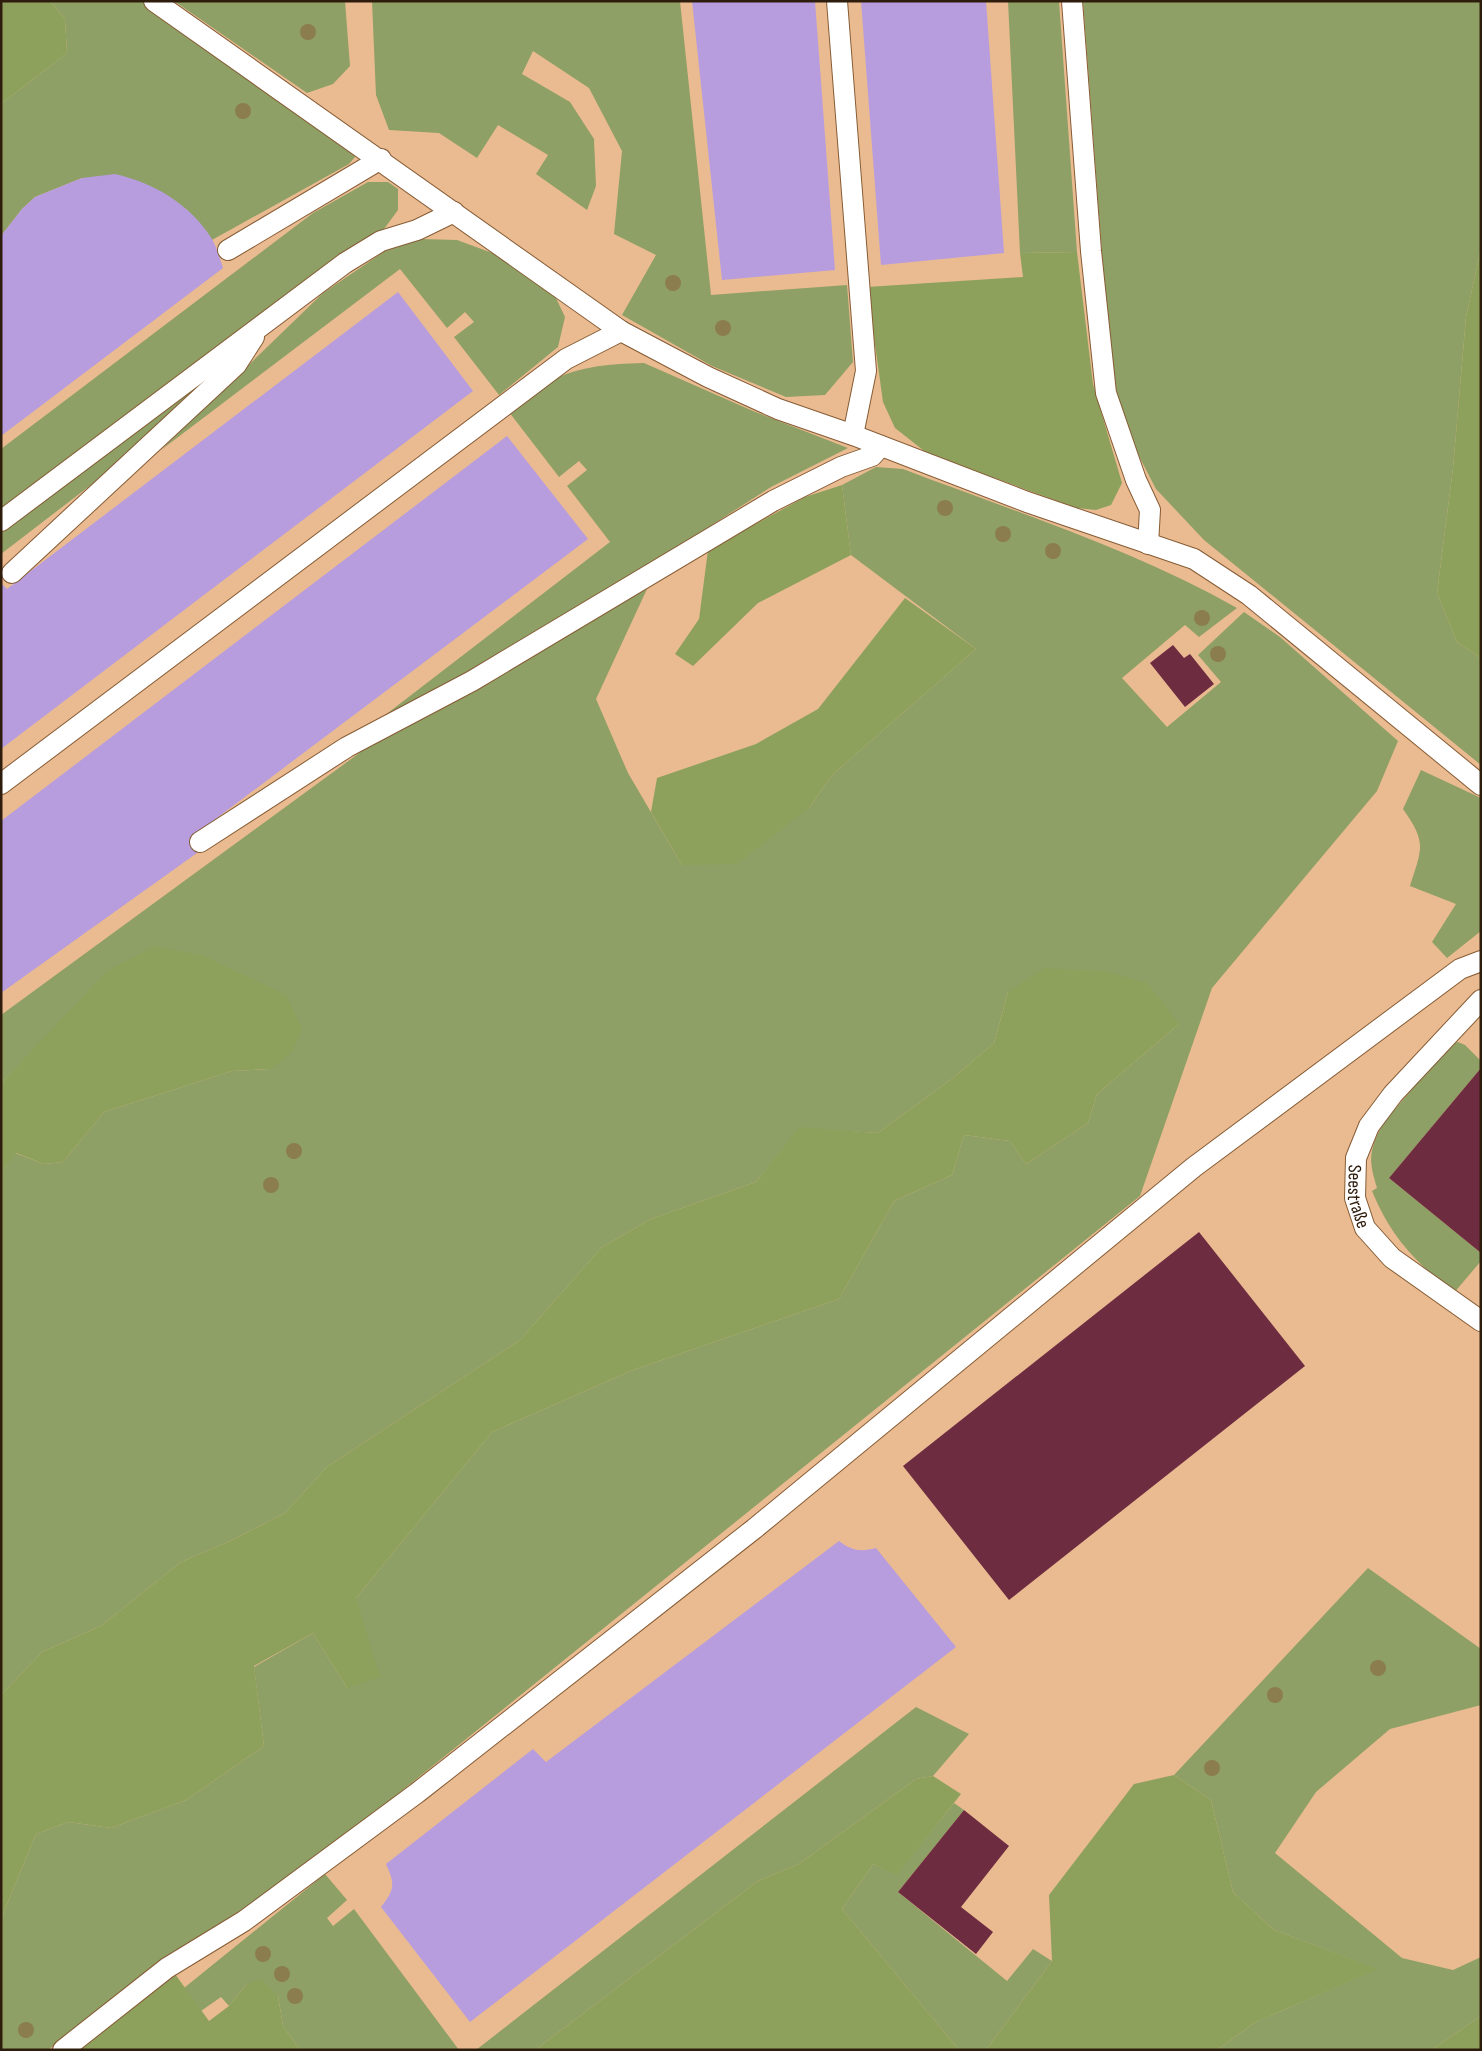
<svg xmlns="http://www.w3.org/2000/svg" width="1482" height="2051" viewBox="0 0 1482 2051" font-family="'Sofia Sans Condensed',sans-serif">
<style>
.green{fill:#8ea065}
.forest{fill:#8da15d}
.water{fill:#b79dde}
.building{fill:#6e2c41}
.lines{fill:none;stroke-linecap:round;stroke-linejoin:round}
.lane-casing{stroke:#865c35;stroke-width:22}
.lane{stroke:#fff;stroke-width:20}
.tree{fill:#8b7d4e}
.labels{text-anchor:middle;stroke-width:5;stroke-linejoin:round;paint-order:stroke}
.street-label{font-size:19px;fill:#2e1c0c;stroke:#eabb91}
</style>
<rect width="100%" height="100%" fill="#eabb91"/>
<path class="green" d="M50,1H141L352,148L355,157L349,164L212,240L186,209L82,178L35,197L22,209L1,236V104L67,53L65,19Z
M174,1H345L350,66L333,84L307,93Z
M372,1H680L711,295L847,285L853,362L825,395L786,397L712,366L622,315L656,255L614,234L622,151L589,88L533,51L522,74L570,102L594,139L596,186L587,210L536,174L548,155L498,125L477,158L439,133L389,130L376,95Z
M1008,1H1059L1077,252L1020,253Z
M1083,1H1481V248L1466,317L1453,468L1437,593L1457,642L1481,658V765L1204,540L1156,489L1125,429L1110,360Z
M368,182H388L398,189V210L384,229L338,258L1,512V449L313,213Z
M422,239L457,240L495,254L554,294L565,317L558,347L499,395L454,337L474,322L465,312L447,328L400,269L161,450L323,293L385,251Z
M644,363L753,411L848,448L771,487L676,548L419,701L380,719L610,542L567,486L587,470L579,461L559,477L509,412C520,403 531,393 543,386C573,366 608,364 644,363Z
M207,379L126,458L1,554V533Z
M876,467L903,469C1016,512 1132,549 1237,608L1199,637L1185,625L1122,678L1167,727L1221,682L1198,655L1244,612L1280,637L1398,741L1377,791L1212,988L1140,1196L311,1864L161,1963L48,2050H1V1919L36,1834L68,1822L111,1828L186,1800L264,1746L254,1667L313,1633L347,1688L356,1598L492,1432L633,1370L839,1299L894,1201L952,1175L964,1135L1010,1141L1026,1164L1088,1123L1097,1094L1179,1024L1008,992L994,1043L953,1078L878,1133L799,1128L756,1182L651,1219L602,1247L520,1340L327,1467L285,1513L230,1541L181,1562L101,1626L42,1652L1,1695V1172L15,1153L44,1164L63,1162L104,1112L232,1071L271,1069L42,1041L1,1083V1015L373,743L647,589L596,699L628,773L682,865L809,808L833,774L976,649L851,555L842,485Z
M1421,770L1481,798V931L1447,958L1432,942L1456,904L1410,886C1422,848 1427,843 1403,809Z
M1458,1042L1465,1045L1481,1061V1068L1389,1178L1481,1253V1261L1453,1294C1414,1258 1393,1241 1372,1191L1377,1188C1368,1159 1369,1151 1383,1123L1451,1044Z
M1368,1568L1481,1649V1705L1390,1729L1316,1792L1275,1853L1402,1958L1453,1970L1481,1957V2016L1431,2050H1217L1254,2023L1377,1969L1274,1930L1233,1892L1211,1800L1174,1775Z
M916,1707L969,1734L933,1776L916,1779L799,1864L758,1881L535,2050H476Z
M954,1803L964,1810L898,1892L1007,1981L1033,1949L1052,1961L986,2050H959L842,1909L873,1864L897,1874Z
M325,1874L347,1900L327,1918L333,1926L354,1909L459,2050H300L283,2026L278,1996L246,1985L229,2006L221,1997L201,2011L184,1988Z"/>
<path class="forest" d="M1,1H50L65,19L67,53L1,104Z
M1481,248V658L1457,642L1437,593L1453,468L1466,317Z
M1077,252L1093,384L1122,483L1111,505L1096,510L1077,508L928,454L895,428L883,402L867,287L1023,277L1020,253Z
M842,485L851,555L758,603L693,666L675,654L699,619L708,550L805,497Z
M905,598L976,649L833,774L809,808L737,864L682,865L651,812L657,778L756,744L818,709Z
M154,946L204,956L286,995L302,1029L292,1052L271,1069L232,1071L104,1112L63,1162L44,1164L16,1153L1,1172V1083L106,972Z
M1044,968L1104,971L1147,983L1179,1024L1097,1094L1088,1123L1026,1164L1010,1141L964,1135L952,1175L894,1201L839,1299L633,1370L492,1432L356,1598L380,1677L347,1688L313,1633L254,1666L264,1746L186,1800L111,1828L68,1822L36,1834L1,1919V1695L42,1652L101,1626L181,1562L230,1541L285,1513L327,1467L520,1340L602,1247L651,1219L756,1182L799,1127L878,1133L953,1078L994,1043L1008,992Z
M1174,1775L1211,1800L1233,1892L1274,1930L1378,1969L1254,2023L1217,2050H986L1052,1961L1049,1895L1134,1784Z
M933,1776L961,1794L897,1875L873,1864L842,1909L959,2050H535L758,1881L799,1864L916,1779Z
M175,1974L209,2021L229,2006L246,1985L261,1979L278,1996L283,2026L300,2050H79Z
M1481,2016V2050H1431Z"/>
<path class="water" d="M692,1H815L835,270L722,280Z
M861,1H986L1004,253L881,265Z
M115,174C154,183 190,204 212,239C217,248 220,259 223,268L1,436V236L22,209L35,197L82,178Z
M398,292L473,391L1,749V583L7,589Z
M507,436L588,539L189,839L197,853L1,993V821Z
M839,1541C852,1551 861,1552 876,1548L956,1647L470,2022L381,1907C395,1889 395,1884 386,1864L533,1749L546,1762Z"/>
<path class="building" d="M1173,645L1184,658L1190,654L1214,684L1185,707L1150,663Z
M1481,1068V1253L1389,1178Z
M1199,1232L1305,1366L1009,1600L903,1466Z
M964,1810L1009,1846L961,1907L993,1932L976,1954L898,1892Z"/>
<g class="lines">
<defs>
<g id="lane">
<path d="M154,1L621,331L708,377L778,409L853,435L1027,502L1194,559L1249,595L1481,785"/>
<path d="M837,1L866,371L853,435"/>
<path d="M1072,1L1091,251L1106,393L1136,480L1150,510L1148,544"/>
<path d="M228,250L381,159"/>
<path d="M1,521L345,263L381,241L417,230L454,212"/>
<path d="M12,573L236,365L254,337"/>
<path d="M1,784L566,359L621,331"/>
<path d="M200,842L347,747L472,681L773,501L841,467L872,456L881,446"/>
<path id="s1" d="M1481,1000L1393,1094L1369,1126L1356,1158L1355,1198L1365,1228L1392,1258L1481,1321"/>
<path d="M63,2050L167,1968L244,1921L417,1793L754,1529L1194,1167L1460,969L1481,961"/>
</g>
</defs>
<use href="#lane" class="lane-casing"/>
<use href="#lane" class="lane"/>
</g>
<g class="tree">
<circle cx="308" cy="32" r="8"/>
<circle cx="243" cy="111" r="8"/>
<circle cx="673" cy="283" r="8"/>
<circle cx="723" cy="328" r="8"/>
<circle cx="945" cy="508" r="8"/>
<circle cx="1003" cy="534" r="8"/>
<circle cx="1053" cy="551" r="8"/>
<circle cx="1202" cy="618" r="8"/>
<circle cx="1218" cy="654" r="8"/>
<circle cx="294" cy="1151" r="8"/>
<circle cx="271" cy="1185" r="8"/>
<circle cx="1378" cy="1668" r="8"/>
<circle cx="1275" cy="1695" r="8"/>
<circle cx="1212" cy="1768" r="8"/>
<circle cx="263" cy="1954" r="8"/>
<circle cx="282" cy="1974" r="8"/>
<circle cx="295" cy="1996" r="8"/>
<circle cx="26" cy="2030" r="8"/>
</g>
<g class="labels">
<g class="street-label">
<text dy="7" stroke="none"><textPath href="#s1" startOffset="242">Seestraße</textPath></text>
</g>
</g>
<rect width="1482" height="2051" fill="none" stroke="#2e1c0c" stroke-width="5"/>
</svg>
